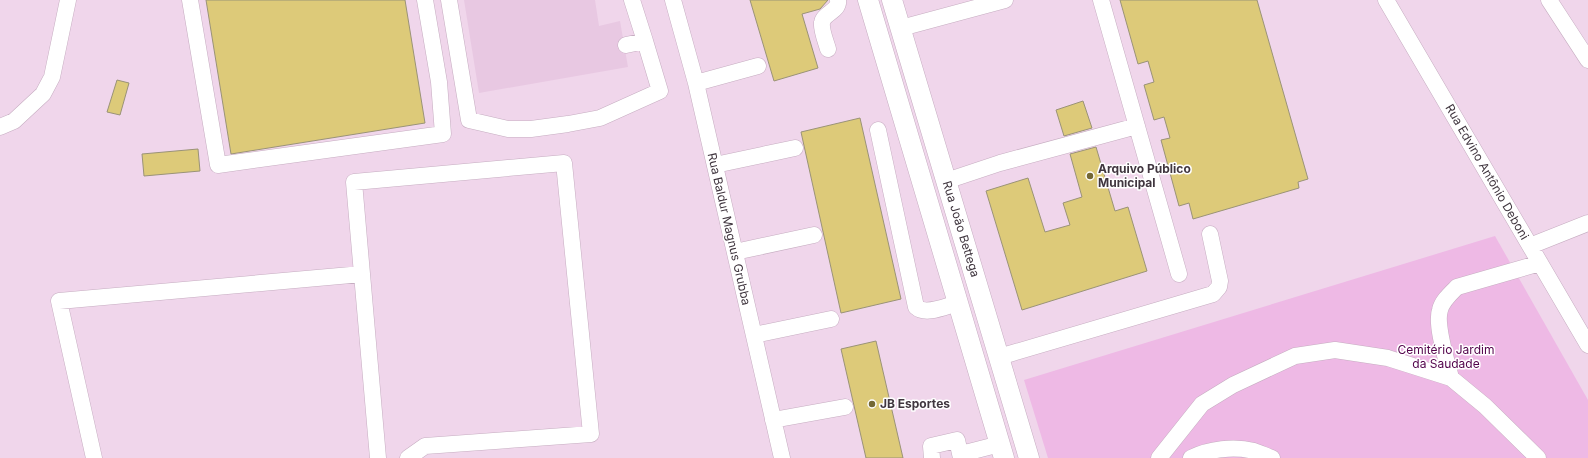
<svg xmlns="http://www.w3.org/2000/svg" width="1588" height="458" viewBox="0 0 1588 458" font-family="Inter,sans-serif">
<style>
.built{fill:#e8c8e2}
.green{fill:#eeb9e5}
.building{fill:#ddca79;stroke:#9a9377}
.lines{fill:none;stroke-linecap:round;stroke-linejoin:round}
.minor-casing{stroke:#c6adc1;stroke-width:17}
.major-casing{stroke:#c6adc1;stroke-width:21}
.minor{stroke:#fff;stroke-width:16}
.major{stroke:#fff;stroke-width:20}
.poi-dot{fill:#746835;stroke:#fff;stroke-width:1.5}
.labels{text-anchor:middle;stroke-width:3;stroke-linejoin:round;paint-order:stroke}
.poi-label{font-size:12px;font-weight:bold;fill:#40363f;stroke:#fff;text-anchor:start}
.street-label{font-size:12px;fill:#40363f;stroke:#fff}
.park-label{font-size:12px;fill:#52034b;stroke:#fff}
</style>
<rect width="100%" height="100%" fill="#f0d6eb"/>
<path class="built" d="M464,0H595L599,26L620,21L628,67L479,93Z"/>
<path class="green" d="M1495,236L1588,400V458H1048L1024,380Z"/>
<path class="building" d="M206,0H405L425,123L231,154Z
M750,0H828L820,9L802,14L818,68L774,81Z
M1120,0H1257L1308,179L1298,182L1299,188L1193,219L1189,203L1179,206L1161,140L1170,138L1164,117L1154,120L1144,85L1154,82L1148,61L1138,64Z
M117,80L129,83L120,115L107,112Z
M1083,101L1092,128L1064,136L1056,110Z
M860,118L901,299L841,313L801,132Z
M1096,147L1115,211L1128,207L1147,271L1022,310L986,191L1028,178L1045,232L1070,225L1063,203L1082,197L1070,154Z
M198,149L200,171L144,176L142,154Z
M876,341L903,458H866L841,349Z"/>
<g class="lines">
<defs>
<path id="minor" d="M190,0L218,165L443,134L439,82L425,0
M449,0L469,120L508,129H531L568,124L600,118L660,91L645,41
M673,0L696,83L782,458
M1101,0L1179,274
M1386,0L1588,345
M1549,0L1588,60
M901,28L1005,0
M626,45L645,41L632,0
M828,49C826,42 821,30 822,23C823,13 840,11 838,0
M696,83L758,66
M0,127L14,121L43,94L52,77L68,0
M878,130L916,307C926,316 946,306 958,303
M715,165L795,148
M946,181L1000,163L1137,126
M1530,246L1588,223
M735,252L814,235
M754,335L831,319
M999,357L1213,294L1219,287L1220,281L1210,234
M1451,378C1447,362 1435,324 1440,310C1442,301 1450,294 1457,287L1540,263
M773,420L845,407
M961,454L1000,444
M94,458L59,301L362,274
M378,458L354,182L564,163L591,434L425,446L408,458
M932,458L931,446L957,440L961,458
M1159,458L1202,404L1233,385L1295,356L1335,350L1388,358L1451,378L1485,406L1538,458
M1191,458C1209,449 1234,446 1254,451C1260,453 1266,456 1272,458"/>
<path id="major" d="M868,0L1004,458
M892,0L1029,458"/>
</defs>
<use href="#minor" class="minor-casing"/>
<use href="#major" class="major-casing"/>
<use href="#minor" class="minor"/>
<use href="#major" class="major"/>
</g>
<g class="poi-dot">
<circle cx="1090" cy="176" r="4"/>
<circle cx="872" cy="404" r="4"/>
</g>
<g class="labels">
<g class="poi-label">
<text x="1098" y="173">Arquivo Público<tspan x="1098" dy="14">Municipal</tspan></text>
<text x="880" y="408">JB Esportes</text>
</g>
<g class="street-label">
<text transform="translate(1487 172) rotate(60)" y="4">Rua Edvino Antônio Deboni</text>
<text transform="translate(729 229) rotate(77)" y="4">Rua Baldur Magnus Grubba</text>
<text transform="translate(961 229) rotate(73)" y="4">Rua João Bettega</text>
</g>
<g class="park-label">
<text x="1446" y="354">Cemitério Jardim<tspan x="1446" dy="14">da Saudade</tspan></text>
</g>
</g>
</svg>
